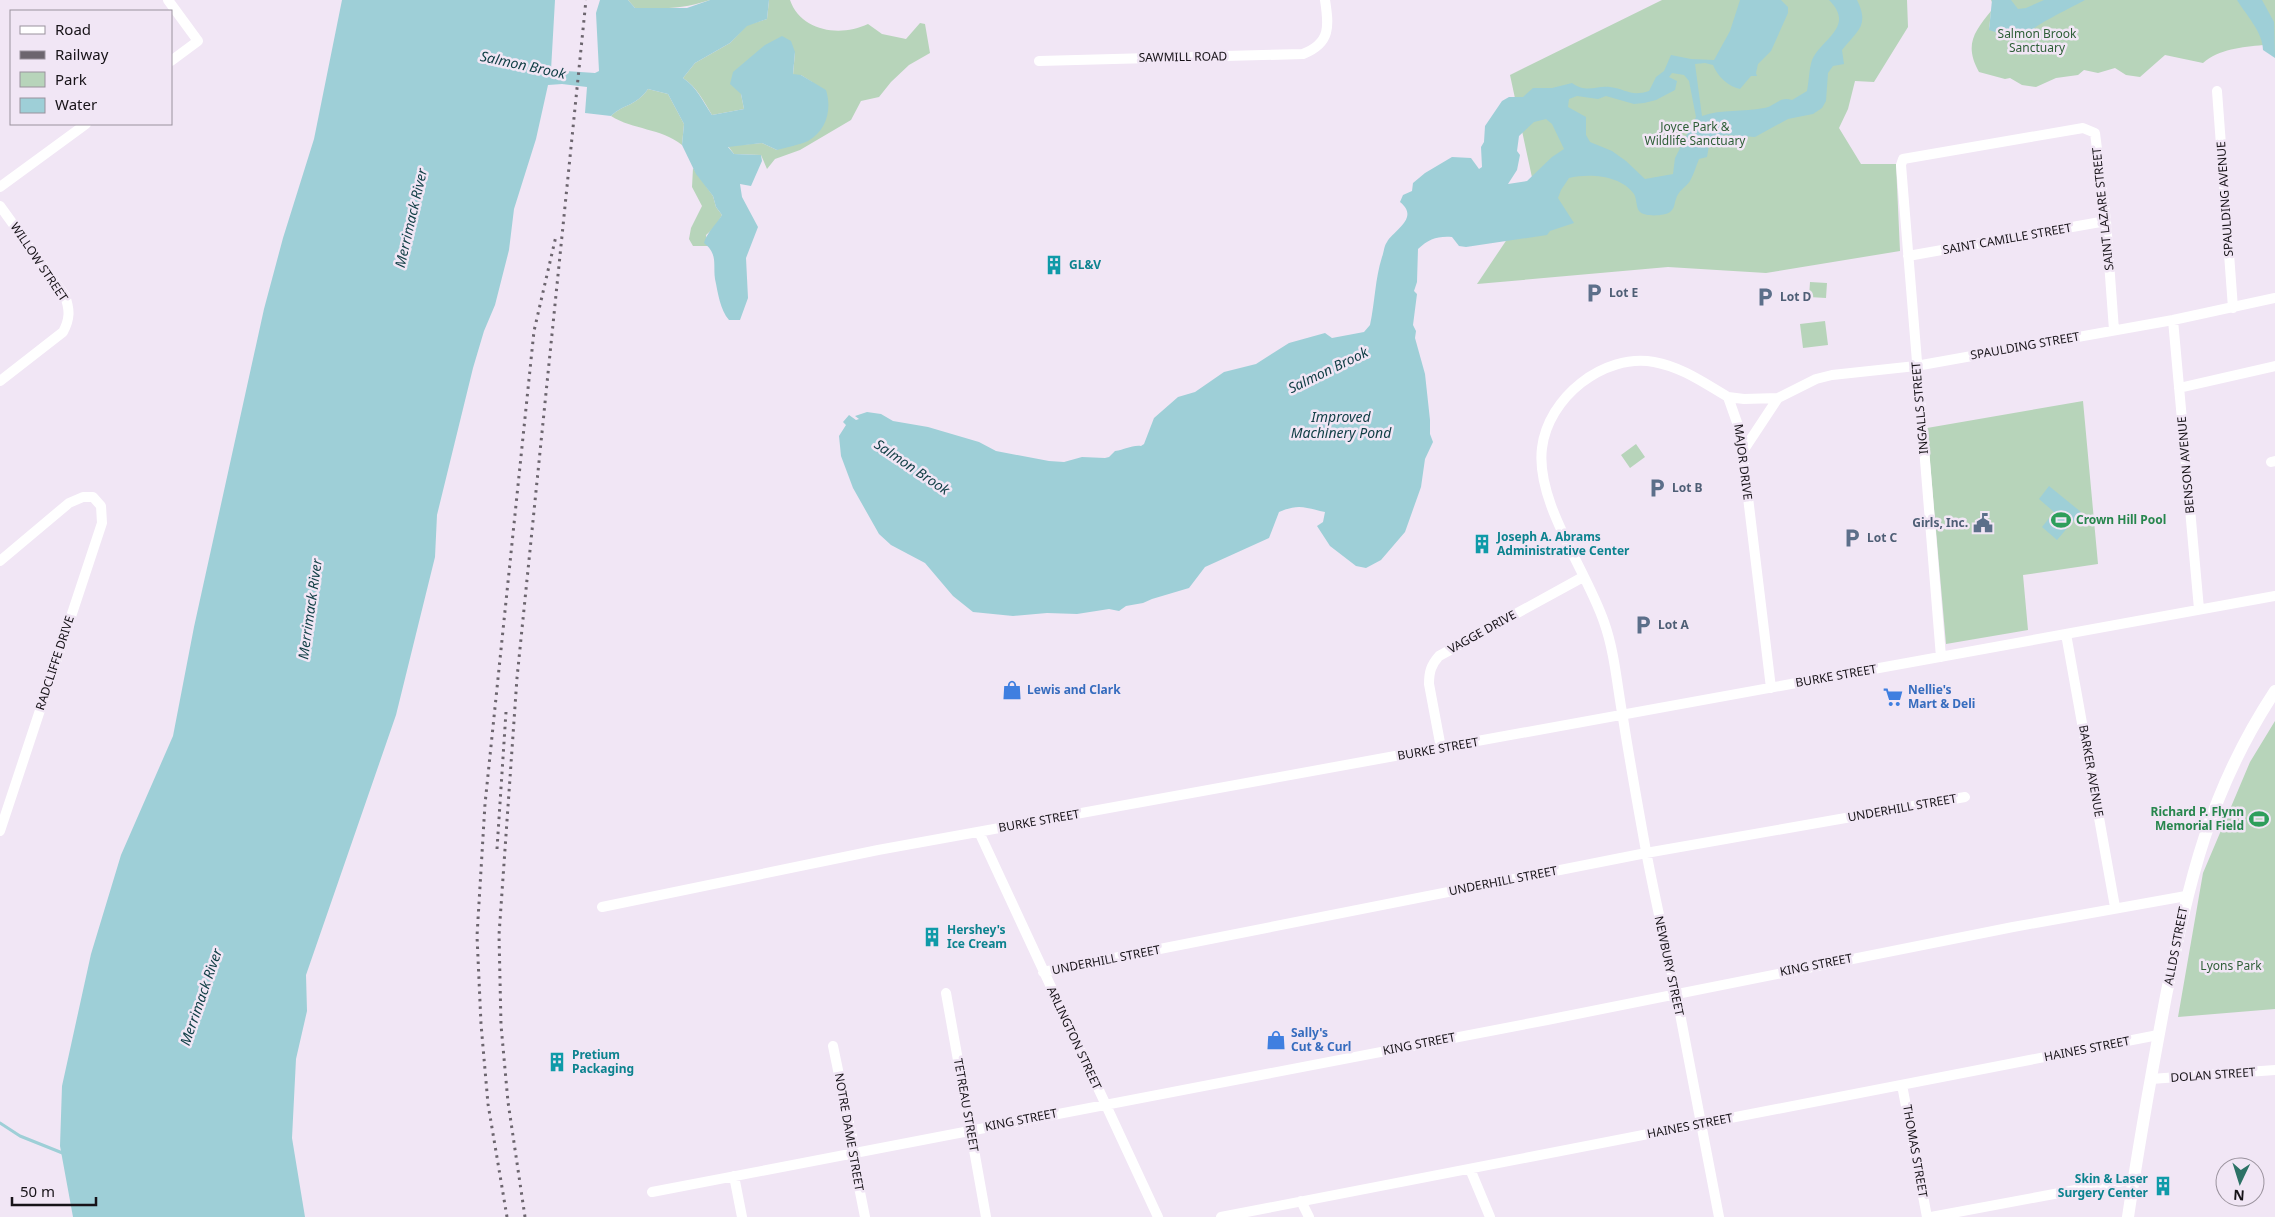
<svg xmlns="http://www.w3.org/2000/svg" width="2275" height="1217" viewBox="0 0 2275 1217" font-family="'Noto Sans',sans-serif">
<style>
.green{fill:#b7d4ba}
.water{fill:#9ecfd7;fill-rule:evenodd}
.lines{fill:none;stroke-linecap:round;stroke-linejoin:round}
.stream{stroke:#9ecfd7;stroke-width:3}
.minor{stroke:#fff;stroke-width:10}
.tertiary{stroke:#fff;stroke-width:12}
.rail{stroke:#6c656e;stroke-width:3;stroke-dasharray:2.5 5;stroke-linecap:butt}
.labels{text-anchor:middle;stroke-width:5;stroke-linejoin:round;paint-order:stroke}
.park-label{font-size:12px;fill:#2e5e37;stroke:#f1e6f5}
.street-label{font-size:12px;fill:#171318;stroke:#f1e6f5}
.culture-label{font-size:12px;font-weight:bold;fill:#0d838f;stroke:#f1e6f5;text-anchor:start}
.service-label{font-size:12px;font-weight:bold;fill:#4e5e75;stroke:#f1e6f5;text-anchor:start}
.leisure-label{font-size:12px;font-weight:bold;fill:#27864d;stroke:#f1e6f5;text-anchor:start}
.shop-label{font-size:12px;font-weight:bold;fill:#366cbe;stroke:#f1e6f5;text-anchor:start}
.water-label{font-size:14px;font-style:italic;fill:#0f3d44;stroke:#f1e6f5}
</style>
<rect width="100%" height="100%" fill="#f1e6f5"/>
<path class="green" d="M628,0H710C682,9 665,9 635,8Z
M769,0H790C801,32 841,37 868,24L882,34L906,39L920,23L925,24L930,53L909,65L891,82L879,97L861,101L851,120L800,150L775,159L767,169L761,155L734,154L728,146L762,143L777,150L812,82L801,75H793L795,52L741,94L744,109L712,115C704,102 697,87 683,78L695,63L730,43L747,25L767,19Z
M1662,0H1907L1908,27L1874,82L1855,81L1848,109L1839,128L1861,164H1896L1900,251L1766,273L1668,267L1477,284L1536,196L1510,75Z
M1991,0H2275V57L2263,45C2242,47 2219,49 2203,63L2165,55L2140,77L2126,75L2115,68L2098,73L2084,70L2078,75L2056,78L2036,87L2022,85L2010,78L2005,79L1979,72C1964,45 1974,32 1991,11L1989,30L1995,8Z
M648,89L668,94L684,124L682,145C661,128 633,130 611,116C625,103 635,107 648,89Z
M693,168L713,196L716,207L722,215L715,227L706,235L708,246H693L689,239L691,228L702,206L692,187Z
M1810,282L1827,283L1826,298L1809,297Z
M1825,321L1828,345L1803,348L1800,324Z
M2083,401L2098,564L2023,575L2028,630L1946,644L1927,428Z
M1636,444L1645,457L1630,468L1621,455Z
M2275,721V1009L2178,1017L2203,873L2250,762Z"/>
<path class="water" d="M342,0H555L551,70L595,73L599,71L596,13L600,0H628L635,8H687L710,0H769L767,19L747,26L730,43L695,63L683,78C697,87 703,102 712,115L744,109L741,94L730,84L733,72L765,45L782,36L791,41L795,52L793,74L801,75L826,90C832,109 827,130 808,141C799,145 787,147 777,150L762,143L728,147L734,154L761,155L762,161L751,186L740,184L742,197L758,227L746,258L748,298L740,320H729C720,310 718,293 715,279C713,264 718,254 704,243C707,232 716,225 722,215L716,207L713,196L696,174L682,145L684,124L668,94L648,89C635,107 625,103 611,116L585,113L587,87L562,84L548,85L536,139L514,209L509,250L495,305L484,331L473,368L437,515L435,557L396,715L306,975L307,1011L296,1059L292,1138L305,1217H73L60,1146L62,1086L91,954L121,855L173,736L194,627L264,309L283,238L314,139Z
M1740,0H1781L1788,7V13L1771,51L1758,64L1756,73L1757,76H1751L1740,89C1729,87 1717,76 1713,65L1705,63L1695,64L1702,116C1722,109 1743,112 1764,108C1776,106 1779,96 1792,100L1807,91C1809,81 1809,69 1812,60C1821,39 1856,27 1829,0H1857C1870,26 1857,31 1842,50L1844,64L1833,66L1828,73L1826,101L1822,108L1813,114L1788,119L1755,137L1725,135L1710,140L1707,157L1699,159C1696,166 1694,174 1690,181C1686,187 1678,191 1676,199C1674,204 1675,208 1670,212C1665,216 1645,217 1640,212C1636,209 1637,199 1634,194C1621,175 1589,173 1569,178L1561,190L1558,198L1574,223L1550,231L1547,235L1466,247L1459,246L1452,237C1437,236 1429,239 1418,249L1417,282L1414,291L1417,294L1413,325L1416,331L1415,338L1425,374L1430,420V434L1433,442L1425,459L1421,487L1405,532L1381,560L1366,568L1356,566L1330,546L1317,526L1323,522L1325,512C1305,508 1300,503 1279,512L1269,538L1205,567L1189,588L1152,599L1143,603L1126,606L1119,611L1109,609L1077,614L1047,613L1013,616L973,612L953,596L925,563L891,545L879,534L853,488L841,456L839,436L846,425L843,422L849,415L856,420L859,419L855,416L867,412L881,414L893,421L928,427L979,442L996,451L1049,461L1064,462L1082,457L1105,458L1109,457L1115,451C1125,450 1131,445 1141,446L1144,444L1154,418L1178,397L1195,392L1224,372L1256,364L1289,343L1325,333L1332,338L1364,332L1370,325C1375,302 1375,279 1382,257C1384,252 1384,246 1387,242C1394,230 1420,218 1400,202L1403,195L1412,191L1413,183L1425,173L1452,157L1471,158L1479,169L1482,167L1481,147L1484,142L1485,126L1502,101L1509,97H1523L1533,88H1552L1572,83C1588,94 1595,85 1610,87C1626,89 1631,97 1649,91L1656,77L1664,71L1671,55L1691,59L1714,60L1730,31ZM1672,73L1684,75L1689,81L1696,117L1675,158L1673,174L1645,179L1626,161L1612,151L1590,142L1586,135V117L1568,107L1569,99L1577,96L1598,99L1606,96L1634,104L1644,103L1656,100L1675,90L1677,81L1669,77ZM1546,119L1552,124L1564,149L1552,157L1527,181L1508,184L1517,170L1520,155L1517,151L1519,136L1534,122Z
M1992,0H2011L2018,9L2026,8L2044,0H2085C2071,8 2027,28 2021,40L1989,30Z
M2237,0H2262L2274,22L2275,58L2263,50C2263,32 2246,15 2237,0Z
M2049,486L2081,512L2057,540L2042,527L2054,512L2039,499Z"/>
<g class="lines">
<path class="stream" d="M0,1123L20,1136L65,1154"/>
<path class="minor" d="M168,0L198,41L171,61
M1039,61L1303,54C1331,43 1329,26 1325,0
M2217,91L2233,308
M0,187L86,124
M0,206L65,296C70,310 70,319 63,332L0,381
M1908,256L2106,221
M2173,320L2199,609
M2179,388L2275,366
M1728,397L1744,399L1778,398L1743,451
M1778,398L1816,379L1832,375L1916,366L2173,320L2275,298
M2271,462L2275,461
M0,561L69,503L83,497H93L101,506L102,523L0,831
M2066,634L2115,907
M1941,657L1901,165L1903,159L2083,128L2095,133L2106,221L2114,330
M1441,748L1429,684C1429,672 1431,665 1439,656L1583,577
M979,832L1158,1217
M602,907L878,850L2275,596
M1043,972L1646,853L1965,797
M946,993L986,1217
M833,1046L853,1142L855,1167L865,1217
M2151,1079L2275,1070
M1902,1085L1927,1217
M1470,1169L1490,1217
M734,1176L742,1217
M652,1192L1547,1020L2013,927L2186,896
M1301,1201L1309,1217
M1221,1217L2158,1035
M1719,1217C1704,1142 1691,1068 1676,993C1666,946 1655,899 1646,851C1638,807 1630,763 1623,718C1617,686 1615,653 1604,622C1587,571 1535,502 1542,448C1548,398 1603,353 1654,362C1682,367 1704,383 1728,397L1740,431L1771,688
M1931,1217L2134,1179"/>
<path class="tertiary" d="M2128,1217C2139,1143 2152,1070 2166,996C2189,881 2209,791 2275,691"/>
<path class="rail" d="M497,849L506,712
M507,1217L488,1104L481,1024L477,936L485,804L534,331L556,236
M525,1217L508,1102L501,1025L499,935L517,678L586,0"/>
</g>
<defs>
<symbol id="building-bare" viewBox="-9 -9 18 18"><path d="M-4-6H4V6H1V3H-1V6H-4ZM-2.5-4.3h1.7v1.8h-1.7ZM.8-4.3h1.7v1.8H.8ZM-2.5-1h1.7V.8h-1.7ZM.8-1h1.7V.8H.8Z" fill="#0f9aa8" stroke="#f1e6f5" stroke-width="2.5" paint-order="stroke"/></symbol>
<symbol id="parking-bare" viewBox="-9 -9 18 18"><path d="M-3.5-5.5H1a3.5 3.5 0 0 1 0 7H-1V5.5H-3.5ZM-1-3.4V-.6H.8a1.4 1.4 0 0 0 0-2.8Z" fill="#5c6f8a" stroke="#f1e6f5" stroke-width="2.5" paint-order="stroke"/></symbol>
<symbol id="stadium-bare" viewBox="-9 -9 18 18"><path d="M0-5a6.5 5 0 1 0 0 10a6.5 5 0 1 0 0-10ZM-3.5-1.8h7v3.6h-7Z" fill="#2e9e5b" stroke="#f1e6f5" stroke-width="2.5" paint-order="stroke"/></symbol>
<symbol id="civic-bare" viewBox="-9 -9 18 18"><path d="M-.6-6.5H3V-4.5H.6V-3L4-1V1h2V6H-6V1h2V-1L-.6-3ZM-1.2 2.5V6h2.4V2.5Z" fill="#5c6f8a" stroke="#f1e6f5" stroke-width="2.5" paint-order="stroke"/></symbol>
<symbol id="shop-bare" viewBox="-9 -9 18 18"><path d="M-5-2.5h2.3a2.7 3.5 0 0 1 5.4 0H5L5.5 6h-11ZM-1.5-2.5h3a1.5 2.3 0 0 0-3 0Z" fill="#3f7fe0" stroke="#f1e6f5" stroke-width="2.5" paint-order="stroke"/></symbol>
<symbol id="supermarket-bare" viewBox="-9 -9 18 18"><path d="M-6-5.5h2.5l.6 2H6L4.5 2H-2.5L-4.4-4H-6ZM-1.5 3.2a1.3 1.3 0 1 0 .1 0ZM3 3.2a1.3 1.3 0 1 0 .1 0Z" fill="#3f7fe0" stroke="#f1e6f5" stroke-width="2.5" paint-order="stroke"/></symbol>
</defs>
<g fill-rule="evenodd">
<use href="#building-bare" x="1040" y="251" width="28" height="28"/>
<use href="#parking-bare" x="1580" y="279" width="28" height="28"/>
<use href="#parking-bare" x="1751" y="283" width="28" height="28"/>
<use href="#parking-bare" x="1643" y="474" width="28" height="28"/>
<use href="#stadium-bare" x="2047" y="506" width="28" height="28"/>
<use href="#civic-bare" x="1969" y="509" width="28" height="28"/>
<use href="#parking-bare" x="1838" y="524" width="28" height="28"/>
<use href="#building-bare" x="1468" y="530" width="28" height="28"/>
<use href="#parking-bare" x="1629" y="611" width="28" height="28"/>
<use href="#shop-bare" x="998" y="676" width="28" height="28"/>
<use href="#supermarket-bare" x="1879" y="683" width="28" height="28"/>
<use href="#stadium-bare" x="2245" y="805" width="28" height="28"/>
<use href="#building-bare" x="918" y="923" width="28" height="28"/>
<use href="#shop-bare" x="1262" y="1026" width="28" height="28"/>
<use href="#building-bare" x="543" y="1048" width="28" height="28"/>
<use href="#building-bare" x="2149" y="1172" width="28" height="28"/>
</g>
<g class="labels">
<g class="park-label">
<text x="2037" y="38">Salmon Brook<tspan x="2037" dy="14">Sanctuary</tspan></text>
<text x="1695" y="131">Joyce Park &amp;<tspan x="1695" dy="14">Wildlife Sanctuary</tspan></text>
<text x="2231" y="970">Lyons Park</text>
</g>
<g class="street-label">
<text transform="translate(1183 57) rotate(-1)" y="4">SAWMILL ROAD</text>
<text transform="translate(2225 199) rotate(-94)" y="4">SPAULDING AVENUE</text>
<text transform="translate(2103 209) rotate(-96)" y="4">SAINT LAZARE STREET</text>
<text transform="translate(2007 239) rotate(-10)" y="4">SAINT CAMILLE STREET</text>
<text transform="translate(39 262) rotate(56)" y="4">WILLOW STREET</text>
<text transform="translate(2025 346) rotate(-10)" y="4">SPAULDING STREET</text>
<text transform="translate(1920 408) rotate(-95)" y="4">INGALLS STREET</text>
<text transform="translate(1743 462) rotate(83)" y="4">MAJOR DRIVE</text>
<text transform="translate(2186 465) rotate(-95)" y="4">BENSON AVENUE</text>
<text transform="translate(1482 632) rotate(-29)" y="4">VAGGE DRIVE</text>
<text transform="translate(55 663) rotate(-72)" y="4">RADCLIFFE DRIVE</text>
<text transform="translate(1836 676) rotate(-10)" y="4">BURKE STREET</text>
<text transform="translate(1438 749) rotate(-10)" y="4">BURKE STREET</text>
<text transform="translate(2091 771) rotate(80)" y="4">BARKER AVENUE</text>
<text transform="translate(1902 808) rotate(-10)" y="4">UNDERHILL STREET</text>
<text transform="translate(1039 821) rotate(-10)" y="4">BURKE STREET</text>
<text transform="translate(1503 881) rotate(-11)" y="4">UNDERHILL STREET</text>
<text transform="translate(2176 946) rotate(-79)" y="4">ALLDS STREET</text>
<text transform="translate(1106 960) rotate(-11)" y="4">UNDERHILL STREET</text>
<text transform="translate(1816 965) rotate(-11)" y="4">KING STREET</text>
<text transform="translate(1669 966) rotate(78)" y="4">NEWBURY STREET</text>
<text transform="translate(1074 1038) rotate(65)" y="4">ARLINGTON STREET</text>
<text transform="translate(1419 1044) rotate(-11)" y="4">KING STREET</text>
<text transform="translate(2087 1049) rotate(-11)" y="4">HAINES STREET</text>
<text transform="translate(2213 1075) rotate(-4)" y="4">DOLAN STREET</text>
<text transform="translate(966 1105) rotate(80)" y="4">TETREAU STREET</text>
<text transform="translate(1021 1120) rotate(-11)" y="4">KING STREET</text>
<text transform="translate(1690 1126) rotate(-11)" y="4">HAINES STREET</text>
<text transform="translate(849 1132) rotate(80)" y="4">NOTRE DAME STREET</text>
<text transform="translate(1915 1151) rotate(80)" y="4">THOMAS STREET</text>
</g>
<g class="culture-label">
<text x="1069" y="269">GL&amp;V</text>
<text x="1497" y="541">Joseph A. Abrams<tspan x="1497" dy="14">Administrative Center</tspan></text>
<text x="947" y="934">Hershey's<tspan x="947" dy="14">Ice Cream</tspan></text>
<text x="572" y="1059">Pretium<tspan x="572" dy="14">Packaging</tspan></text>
<text x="2148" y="1183" text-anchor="end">Skin &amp; Laser<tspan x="2148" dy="14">Surgery Center</tspan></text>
</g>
<g class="service-label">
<text x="1609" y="297">Lot E</text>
<text x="1780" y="301">Lot D</text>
<text x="1672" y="492">Lot B</text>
<text x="1968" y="527" text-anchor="end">Girls, Inc.</text>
<text x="1867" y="542">Lot C</text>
<text x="1658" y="629">Lot A</text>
</g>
<g class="leisure-label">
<text x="2076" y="524">Crown Hill Pool</text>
<text x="2244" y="816" text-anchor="end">Richard P. Flynn<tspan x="2244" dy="14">Memorial Field</tspan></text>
</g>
<g class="shop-label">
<text x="1027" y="694">Lewis and Clark</text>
<text x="1908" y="694">Nellie's<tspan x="1908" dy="14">Mart &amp; Deli</tspan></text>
<text x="1291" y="1037">Sally's<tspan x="1291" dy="14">Cut &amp; Curl</tspan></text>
</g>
<g class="water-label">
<text transform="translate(523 65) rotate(12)" y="5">Salmon Brook</text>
<text transform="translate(411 218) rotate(-77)" y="5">Merrimack River</text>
<text transform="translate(1328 370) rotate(-26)" y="5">Salmon Brook</text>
<text x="1341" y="422">Improved<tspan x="1341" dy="16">Machinery Pond</tspan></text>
<text transform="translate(912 467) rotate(34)" y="5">Salmon Brook</text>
<text transform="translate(310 609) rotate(-82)" y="5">Merrimack River</text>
<text transform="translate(201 997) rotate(-71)" y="5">Merrimack River</text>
</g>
</g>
<rect x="10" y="10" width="162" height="115" fill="#f1e6f5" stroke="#9a929d"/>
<rect x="20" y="26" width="25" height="8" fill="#ffffff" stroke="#9a929d"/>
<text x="55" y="35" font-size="15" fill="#171318">Road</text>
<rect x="20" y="51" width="25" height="8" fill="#6c656e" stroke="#9a929d"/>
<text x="55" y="60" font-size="15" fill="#171318">Railway</text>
<rect x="20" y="72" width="25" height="15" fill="#b7d4ba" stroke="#9a929d"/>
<text x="55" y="85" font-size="15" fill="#171318">Park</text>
<rect x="20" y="98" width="25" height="15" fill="#9ecfd7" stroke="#9a929d"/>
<text x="55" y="110" font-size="15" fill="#171318">Water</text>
<g transform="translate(2240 1182) rotate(184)"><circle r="24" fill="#f1e6f5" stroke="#9a929d"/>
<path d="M0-4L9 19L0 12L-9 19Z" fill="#2d7266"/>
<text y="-8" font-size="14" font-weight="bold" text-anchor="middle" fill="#171318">N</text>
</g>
<path d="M12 1197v8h84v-8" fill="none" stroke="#171318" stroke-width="2.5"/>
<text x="20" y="1197" font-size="15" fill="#171318" stroke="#f1e6f5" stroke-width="4" paint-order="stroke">50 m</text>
</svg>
